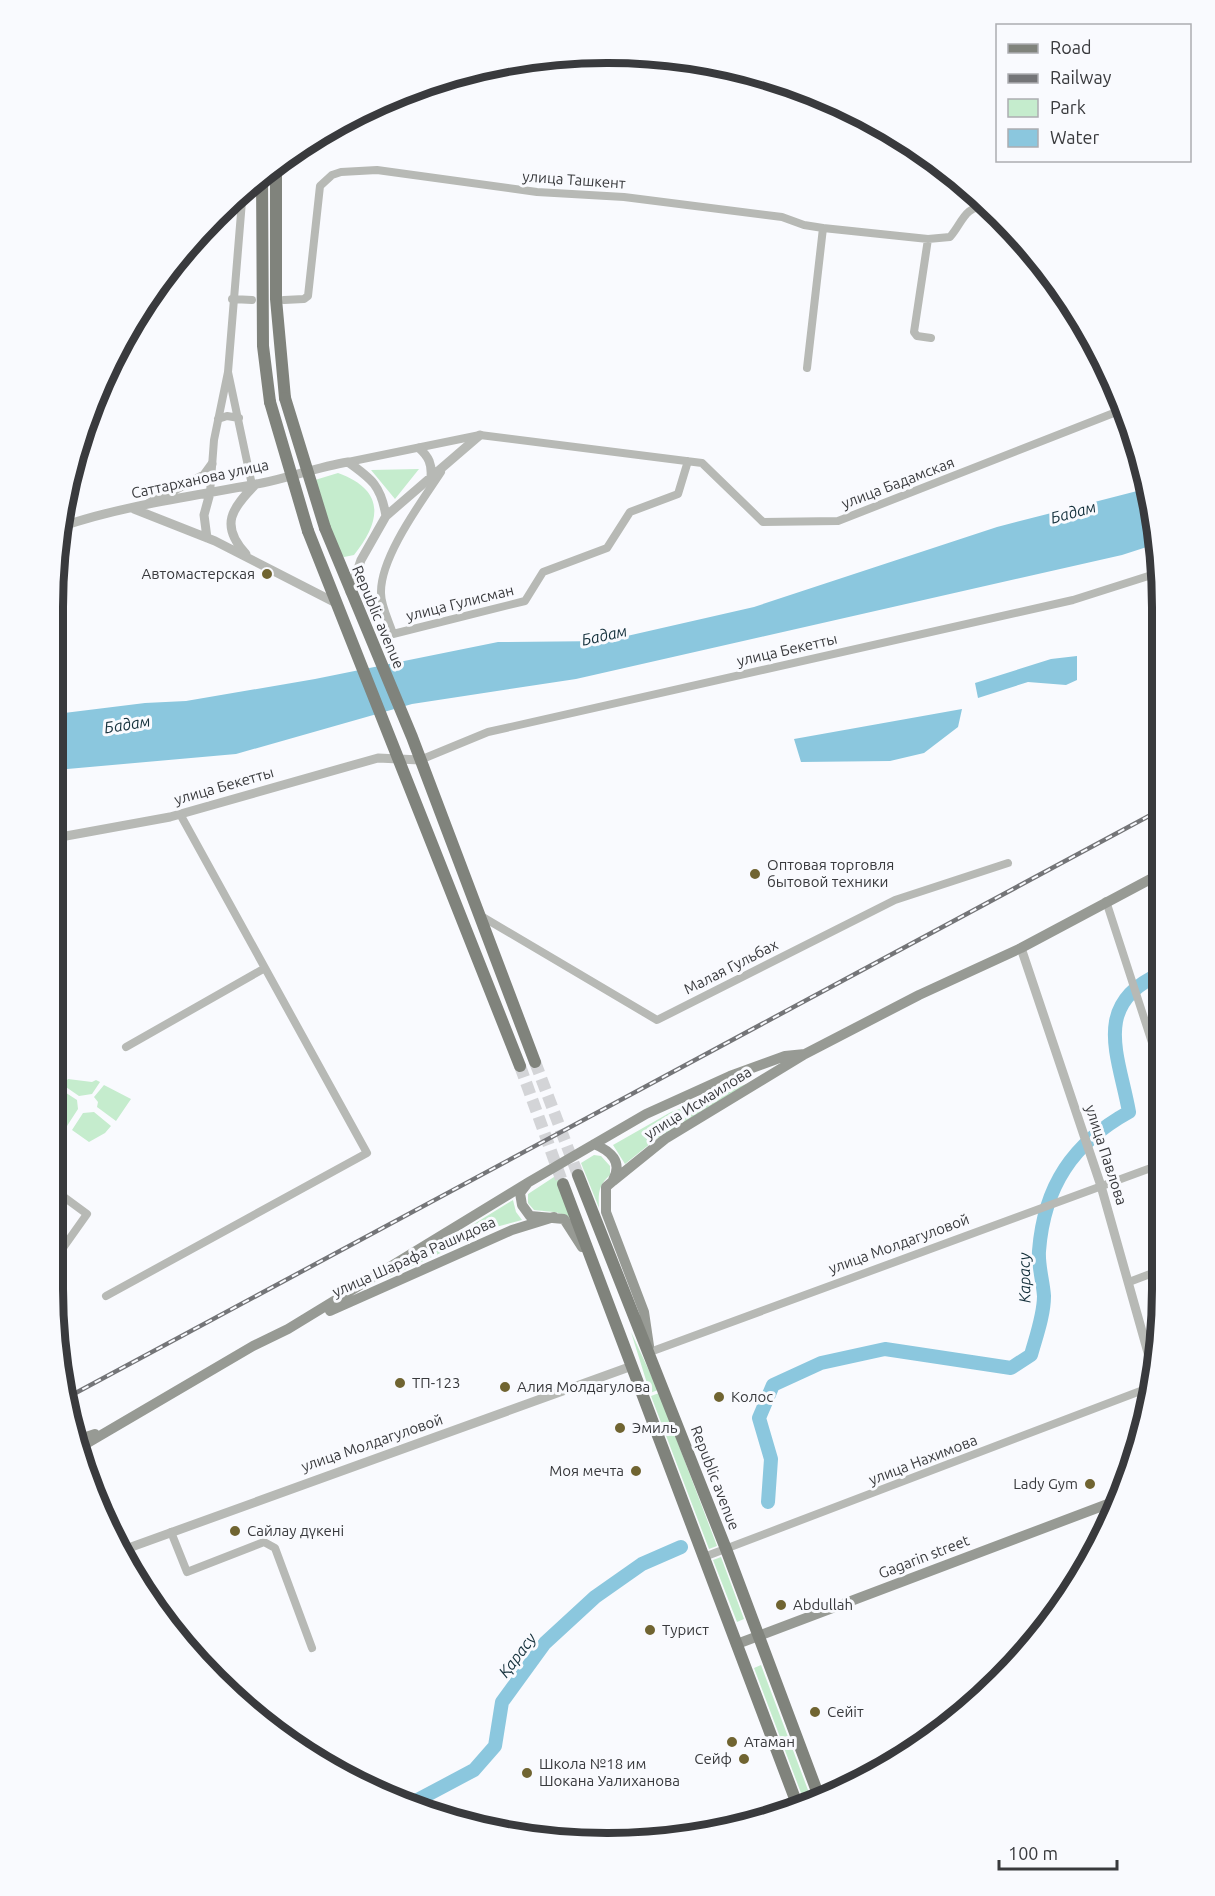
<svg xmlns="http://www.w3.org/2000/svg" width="1215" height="1896" viewBox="0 0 1215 1896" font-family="Ubuntu,sans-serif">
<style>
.green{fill:#c5eccd}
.water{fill:#8bc7de}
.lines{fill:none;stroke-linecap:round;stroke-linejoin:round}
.river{stroke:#8bc7de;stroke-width:14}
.primary-tunnel{stroke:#d3d4d7;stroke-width:12;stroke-dasharray:12 6;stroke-linecap:butt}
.minor{stroke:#b7b9b5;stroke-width:8}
.tertiary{stroke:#b7b9b5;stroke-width:9}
.secondary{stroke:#979a94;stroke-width:10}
.primary{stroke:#80837c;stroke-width:12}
.rail-casing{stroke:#747578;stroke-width:4.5}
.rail{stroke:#f9fafe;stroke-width:2;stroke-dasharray:7;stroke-linecap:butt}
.primary-bridge{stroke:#80837c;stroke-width:12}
.poi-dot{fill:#706431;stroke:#f9fafe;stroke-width:2}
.labels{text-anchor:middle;stroke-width:6;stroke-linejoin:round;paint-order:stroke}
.street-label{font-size:15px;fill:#393a3d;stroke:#f9fafe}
.poi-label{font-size:15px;fill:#393a3d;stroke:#f9fafe;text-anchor:start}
.water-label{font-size:16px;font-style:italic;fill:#15313c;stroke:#f9fafe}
.rim{fill:none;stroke:#393a3d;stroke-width:8}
</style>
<rect width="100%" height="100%" fill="#f9fafe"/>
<path class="green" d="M419,469L395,499L371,470Z
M338,473C385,490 382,520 354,555L344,557L337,551L315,480Z
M771,1075L656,1139L625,1164L613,1145L671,1112Z
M68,1079L92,1082L96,1080L100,1082L92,1094L79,1096L63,1085Z
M104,1085L131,1099L116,1121L97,1107L98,1102L94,1097Z
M60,1089L77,1100L78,1109L67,1126L54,1117V1099Z
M94,1112L111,1126L105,1133L89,1142L72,1130L83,1113Z
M594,1155L601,1156L610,1166V1175C599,1185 598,1192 599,1208L581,1163Z
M557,1175L580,1229C562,1209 558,1213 534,1210L528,1203V1194Z
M513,1200L516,1212L522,1220L496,1227L385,1279Z
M631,1332L658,1390L650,1393Z
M659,1393L717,1546L709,1549L651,1396Z
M721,1557L744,1619L737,1622L713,1560Z
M761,1665L811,1798L804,1801L754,1668Z"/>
<path class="water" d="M1145,489L1156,544L1122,555L576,679L412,704L236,754L56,770V714L145,703L186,701L315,679L498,642L605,641L754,607L997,527Z
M1077,656V680L1066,685L1028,682L978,698L975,683L1051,659Z
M962,709L958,727L924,753L890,761L801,762L794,739Z"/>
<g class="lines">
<path class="river" d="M768,1502L771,1459L759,1418L773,1385L821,1363L885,1349L1011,1368L1031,1355C1036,1337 1044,1315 1044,1296C1043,1281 1038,1266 1039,1251C1044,1186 1073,1143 1129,1112C1119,1056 1091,1004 1160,974
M410,1804L474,1770L495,1746L502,1702L545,1643L595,1597L642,1564L681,1547"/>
<path class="primary-tunnel" d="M535,1062L578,1175
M520,1066L563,1184"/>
<path class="minor" d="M823,228L928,239L950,237C963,222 964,206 987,206
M928,239L914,332L917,336L931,338
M232,299L252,300
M284,300L304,299L308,296L320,186L332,175L341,172L377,170L537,192L624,197L782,217L804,225L823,228L807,368
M228,372L243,189
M218,419L227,416L239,418
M348,462L480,435L702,463L763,522L838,521L1124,409
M441,472C422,501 380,557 381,593C381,606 389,621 393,634L525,601L543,572L607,548L630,512L678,494L688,461
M210,493L214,440L228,372L252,485
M420,760L488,732L1073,600L1161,572
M1106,901L1159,1064
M481,916L657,1020L895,900L1008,863
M126,1047L265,968
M53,1262L87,1214L53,1189
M1129,1282L1158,1271
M106,1296L367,1153L180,814
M1144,1335L1158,1332
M650,1352L1159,1165
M171,1532L187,1572L264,1542L275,1548L312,1648
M704,1557L1151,1387"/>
<path class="tertiary" d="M419,448C429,457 432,464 431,477
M149,503L204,475L212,464
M134,509L215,541L334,602
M60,527C124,505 195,496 262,483C291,477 318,467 348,462C372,479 381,486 386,516
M207,538L204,515L210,493
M246,554C219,525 232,508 256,484
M350,592L361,560L386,516L480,435
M55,838L170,817L378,758L420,760
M1021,948L1101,1186L1154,1374
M123,1550L632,1366"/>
<path class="secondary" d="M594,1144C611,1151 623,1162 613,1180
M527,1184L520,1193L522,1205L530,1216L564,1219L582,1247
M330,1311L512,1230L554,1217
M649,1346L644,1312L606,1212V1187L613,1181L665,1139L805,1054L919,995L1021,948L1160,874
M77,1440L95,1434
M79,1448L253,1346L288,1329L529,1182L646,1114L730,1076L785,1056L805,1054
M737,1644L1121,1499"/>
<path class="primary" d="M276,165V299L285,398
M262,176L263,346L270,402
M325,528L412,737L535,1062
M308,531L520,1066
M578,1175L726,1549L818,1794
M563,1184L797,1804"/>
<defs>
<path id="rail" d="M70,1396L1160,810"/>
</defs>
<use href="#rail" class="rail-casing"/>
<use href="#rail" class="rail"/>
<path class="primary-bridge" d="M285,398L325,528
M270,402L308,531"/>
</g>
<g class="poi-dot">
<circle cx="267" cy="574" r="6"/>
<circle cx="755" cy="874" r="6"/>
<circle cx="400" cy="1383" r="6"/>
<circle cx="505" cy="1387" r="6"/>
<circle cx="719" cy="1397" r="6"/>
<circle cx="620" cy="1428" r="6"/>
<circle cx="636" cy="1471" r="6"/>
<circle cx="1090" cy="1484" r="6"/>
<circle cx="235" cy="1531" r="6"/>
<circle cx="781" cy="1605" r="6"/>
<circle cx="650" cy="1630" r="6"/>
<circle cx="815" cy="1712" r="6"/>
<circle cx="732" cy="1742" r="6"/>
<circle cx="744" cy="1759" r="6"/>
<circle cx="527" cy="1773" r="6"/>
</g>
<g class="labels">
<g class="street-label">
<text transform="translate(574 180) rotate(4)" y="5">улица Ташкент</text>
<text transform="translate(200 479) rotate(-12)" y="5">Саттарханова улица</text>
<text transform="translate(898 483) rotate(-21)" y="5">улица Бадамская</text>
<text transform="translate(460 603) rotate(-14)" y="5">улица Гулисман</text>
<text transform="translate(378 617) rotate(67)" y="5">Republic avenue</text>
<text transform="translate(787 650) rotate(-13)" y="5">улица Бекетты</text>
<text transform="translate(224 786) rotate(-16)" y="5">улица Бекетты</text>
<text transform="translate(731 967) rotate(-27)" y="5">Малая Гульбах</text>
<text transform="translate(698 1103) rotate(-32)" y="5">улица Исмаилова</text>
<text transform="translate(1106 1155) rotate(72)" y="5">улица Павлова</text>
<text transform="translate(899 1244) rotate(-20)" y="5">улица Молдагуловой</text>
<text transform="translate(414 1257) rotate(-24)" y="5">улица Шарафа Рашидова</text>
<text transform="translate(372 1443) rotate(-19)" y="5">улица Молдагуловой</text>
<text transform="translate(923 1460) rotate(-21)" y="5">улица Нахимова</text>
<text transform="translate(715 1478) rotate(69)" y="5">Republic avenue</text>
<text transform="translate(924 1557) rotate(-21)" y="5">Gagarin street</text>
</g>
<g class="poi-label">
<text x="255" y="579" text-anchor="end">Автомастерская</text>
<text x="767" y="870">Оптовая торговля<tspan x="767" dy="17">бытовой техники</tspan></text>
<text x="412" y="1388">ТП-123</text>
<text x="517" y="1392">Алия Молдагулова</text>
<text x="731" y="1402">Колос</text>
<text x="632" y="1433">Эмиль</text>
<text x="624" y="1476" text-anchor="end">Моя мечта</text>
<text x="1078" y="1489" text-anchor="end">Lady Gym</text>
<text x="247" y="1536">Сайлау дүкені</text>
<text x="793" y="1610">Аbdullah</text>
<text x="662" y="1635">Турист</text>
<text x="827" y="1717">Сейіт</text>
<text x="744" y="1747">Атаман</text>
<text x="732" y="1764" text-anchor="end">Сейф</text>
<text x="539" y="1769">Школа №18 им<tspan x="539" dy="17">Шокана Уалиханова</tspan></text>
</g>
<g class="water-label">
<text transform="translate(1073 512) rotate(-15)" y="6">Бадам</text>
<text transform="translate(604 635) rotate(-12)" y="6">Бадам</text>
<text transform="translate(127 724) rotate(-9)" y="6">Бадам</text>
<text transform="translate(1024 1278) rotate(-91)" y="6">Карасу</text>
<text transform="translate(517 1655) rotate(-53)" y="6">Қарасу</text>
</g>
</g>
<path d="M0 0H1215V1896H0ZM607 63H608A544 544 0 0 1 1152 607V1289A544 544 0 0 1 608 1833H607A544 544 0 0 1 63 1289V607A544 544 0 0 1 607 63Z" fill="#f9fafe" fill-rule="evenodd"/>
<path class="rim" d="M607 63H608A544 544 0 0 1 1152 607V1289A544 544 0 0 1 608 1833H607A544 544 0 0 1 63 1289V607A544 544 0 0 1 607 63Z"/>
<rect x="996" y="24" width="195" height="138" fill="#f9fafe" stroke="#acadb1" stroke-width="1.5"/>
<rect x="1008" y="44" width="30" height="9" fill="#80837c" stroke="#acadb1" stroke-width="1.5"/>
<text x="1050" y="54" font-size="18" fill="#393a3d">Road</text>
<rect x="1008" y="74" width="30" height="9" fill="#747578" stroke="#acadb1" stroke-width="1.5"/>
<text x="1050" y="84" font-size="18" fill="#393a3d">Railway</text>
<rect x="1008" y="99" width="30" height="18" fill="#c5eccd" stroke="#acadb1" stroke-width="1.5"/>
<text x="1050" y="114" font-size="18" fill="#393a3d">Park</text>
<rect x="1008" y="129" width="30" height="18" fill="#8bc7de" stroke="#acadb1" stroke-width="1.5"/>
<text x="1050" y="144" font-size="18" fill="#393a3d">Water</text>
<path d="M999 1860v9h118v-9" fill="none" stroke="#393a3d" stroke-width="3"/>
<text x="1008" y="1860" font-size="18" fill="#393a3d" stroke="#f9fafe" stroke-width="4.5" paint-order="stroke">100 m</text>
</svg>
